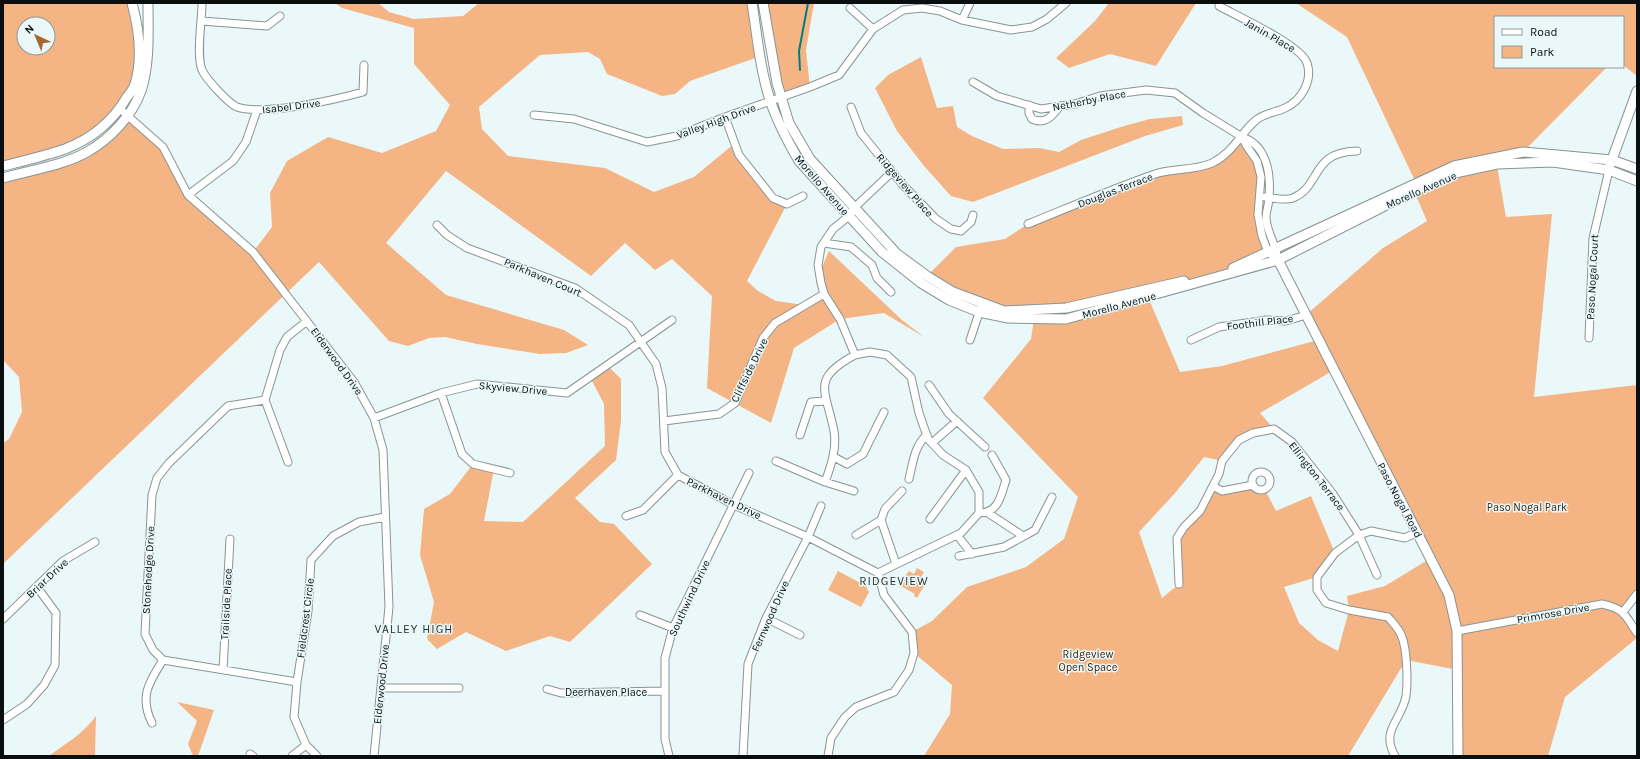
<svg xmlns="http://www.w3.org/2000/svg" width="1640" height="759" viewBox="0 0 1640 759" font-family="Karla,sans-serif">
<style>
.green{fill:#f5b483;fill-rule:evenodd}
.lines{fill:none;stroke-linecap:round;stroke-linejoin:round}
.stream{stroke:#037c80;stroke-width:2}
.minor-casing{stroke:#889495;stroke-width:9}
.tertiary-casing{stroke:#889495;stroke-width:11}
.minor{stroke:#fff;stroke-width:7}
.tertiary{stroke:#fff;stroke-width:9}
.labels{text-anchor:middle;stroke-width:3;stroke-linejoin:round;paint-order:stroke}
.street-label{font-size:11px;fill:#0a0e0f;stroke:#eaf8f9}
.park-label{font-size:11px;fill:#41240b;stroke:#eaf8f9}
.neighbourhood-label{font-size:12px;letter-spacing:1px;fill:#242f2f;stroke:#eaf8f9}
</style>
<rect width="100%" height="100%" fill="#eaf8f9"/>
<path class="green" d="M3,3H132L136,21L135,85L120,109L65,149L3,166ZM24,24H48V48H24Z
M335,3H378L389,12L414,19L463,16L479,3H752L761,56L690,81L675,94L662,96L607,74L600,59L588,52L540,55L479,107L482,129L508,156L605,168L654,192L694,177L735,143L773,198L787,204L747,281L758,291L776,301L804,305L824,294L819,274L829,251L902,320L924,337L884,313L840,319L794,348L771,423L707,388L712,296L672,259L655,270L625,243L591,276L446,171L386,243L446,295L564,330L588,345L566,353L540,354L477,344L445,337L429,338L408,346L389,341L319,262L3,564V443L9,439L22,412L19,377L3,360V178L87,152L128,115L163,147L188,195L253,252L272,227L270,193L287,161L328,137L382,153L436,131L450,105L414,64V28L342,8Z
M763,3H814L806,50L810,87L781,97Z
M1109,3H1196L1156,66L1110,54L1069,68L1056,58L1095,21Z
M1296,3H1637V76L1623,65V17H1495V67H1607L1523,152L1416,183L1347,37Z
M921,57L937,108L953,106L957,127L972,136L1003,149L1039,148L1059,152L1081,140L1124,126L1150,119L1182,116L1183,125L1145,136L973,202L951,196L924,166L897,131L875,88L888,75Z
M1242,137L1257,161L1258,215L1268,252L1240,266L1146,291L1066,308L1004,311L927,276L956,247L1005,239L1028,224L1157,173L1211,164Z
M1497,166L1506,217L1552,214L1534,397L1637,385V594L1623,612L1637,633V638L1565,697L1548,756H1458V670L1406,660L1348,756H924L950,714L952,685L914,653L912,632L932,621L967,587L1026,567L1064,539L1078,497L983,398L1031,339L1034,319H1066L1148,297L1180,372L1222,366L1318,340L1306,315L1383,248L1427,221L1414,191L1455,173ZM1334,370L1431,558L1385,586L1347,596L1349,610L1338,651L1318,640L1299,623L1284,587L1317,577L1335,553L1311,496L1276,511L1265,490L1256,489L1253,485L1222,491L1213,486L1200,511L1184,527L1177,549L1179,584L1162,598L1139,532L1176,492L1204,457L1222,461L1239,440L1274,429L1260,413Z
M607,365L621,379V421L616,460L575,498L600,522L614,524L652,564L570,642L550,636L506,651L466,632L437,649L427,639L434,602L420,555L424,509L450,494L473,464L494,469L484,521L523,522L605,446L604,404L590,377Z
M917,568L924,572L921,577L927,581L917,598L914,596L915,594L901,586L904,581L902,580L909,571L914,574Z
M838,571L866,586L869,592L861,607L828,590Z
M177,702L214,710L198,756H193L188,744L197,721Z
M96,716L95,756H49C66,743 83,734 96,716Z"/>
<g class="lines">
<path class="stream" d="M800,70L799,51L808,3"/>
<defs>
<path id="minor" d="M202,3C202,20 196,55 202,70C206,79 228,103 237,107C264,116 334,100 363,92L364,65
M850,8L873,29
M962,20L970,3
M202,21L267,26L280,16
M973,82L997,96L1041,109L1075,104L1100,96L1146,90L1175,93L1203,113L1242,137
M1029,105V113L1032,119C1046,125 1052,116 1060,106
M851,107L861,133L902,184L936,219L951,229L961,231L971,222L973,215
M120,109L163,147L188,195L253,252L354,382L374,418L383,450L389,607L374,756
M534,115L574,119L647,142L677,136L725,117L810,87L839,75L873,29L903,10L922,8L940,11L962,20L1011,30L1032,27L1047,19L1066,3
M725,117L739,155L773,198L787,204L803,196
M1242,137C1267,145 1271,174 1269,197C1269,204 1266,211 1266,218C1267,233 1276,244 1278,260L1268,252L1262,236L1258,215L1261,177L1257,161L1246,145Z
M188,195L233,161L246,142L257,110
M1265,197C1274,198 1285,201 1293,198C1322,186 1310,152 1357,151
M1028,224C1070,207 1112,189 1155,174C1173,168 1194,171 1212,163C1233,153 1239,135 1255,121C1263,113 1275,113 1285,108C1301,101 1313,81 1307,63C1301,45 1237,16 1219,6
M437,225L447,235L467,248L575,288L629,325L656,364L662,388L665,452L678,475L734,505L808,537L878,573
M824,243L851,247L872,265L877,278L891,292
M1589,338L1593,238L1609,170
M970,340L982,304
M1191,340L1219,327L1267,320L1286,321L1306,315
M929,385L949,414L985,447
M441,393L462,454L473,464L510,473
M265,400L228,406L169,463L157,478L152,495L145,634L153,650L163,660L297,682
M374,418L441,393L477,384L567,393L672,320
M664,421L719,414L735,403L763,338L775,323L824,294
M800,435L811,402L825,401
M932,443L957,421
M834,457L847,464L863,454L884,412
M776,461L825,482L854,491
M288,462L265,400L280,350L287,337L307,321
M1252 481a9 9 0 1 1 18 0a9 9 0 1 1-18 0Z
M909,479C913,463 914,446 927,435
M825,482C831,466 837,448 834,431C826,390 810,379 855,355
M1213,486L1222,491L1253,485
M979,513C999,513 1001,495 1006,480L992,455
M988,513L1023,536
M626,516L643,510L678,475
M930,519L966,470
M881,520L896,564
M856,535L881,520L885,509L902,491
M957,535L972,554
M959,556L1004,547L1035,530L1052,497
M878,573L961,533L979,513V492L966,470L943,455L928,439L919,413L911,377L887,355L870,352L855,355L840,319L824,294L821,283L818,265L821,247L833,229L849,216L855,207L892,172
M1179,584L1177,538L1184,527L1200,511L1219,474L1222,461L1239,440L1253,433L1274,429L1292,442L1333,494L1359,535L1377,575
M1623,612L1637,594
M640,615L673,628
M766,618L800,635
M3,619L63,561L95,542
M1457,631L1602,604C1625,609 1625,615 1637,633
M223,670L230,539
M381,688H459
M547,689L561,693L665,691
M3,720L27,704L44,685L55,665L56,613L37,587
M152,723C139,697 149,682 163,660
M250,754L253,756
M292,756L306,745
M317,756L306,745L294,717L297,682L308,611L311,560L333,536L359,522L385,517
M669,756L665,739V658L673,628L749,473
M743,756L748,664L766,618L808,537L821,506
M828,756L831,738L845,717L856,707L894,692L909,670L914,653L912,632L884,595L878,573
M1395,756C1380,730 1402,720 1406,696C1408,682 1407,650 1402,637C1400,630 1393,623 1388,617L1349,610L1326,603L1317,590V577L1335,553L1359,535L1371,531L1405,538L1417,532"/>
<path id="tertiary" d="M752,3C757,35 760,69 770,100C777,121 788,142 799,161L882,252L921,283L949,300L979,312L1008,318L1066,319L1278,260L1414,191L1455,173L1497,164L1553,162L1609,170L1637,181
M763,3L777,83L789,123L810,159L897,254L927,276L953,292L1004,311L1066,308L1184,281
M1610,165L1637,91
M3,166C23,161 45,156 65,149C91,139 113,121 127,97C130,93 134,89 135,84C143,58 139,29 132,3
M3,178C30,170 62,166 87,152C110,139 132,116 141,91C150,64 148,31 148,3
M1278,260L1449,595L1457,631L1458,756
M1233,268L1454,166L1523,152L1612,160L1637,169"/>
</defs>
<use href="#minor" class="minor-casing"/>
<use href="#tertiary" class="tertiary-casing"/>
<use href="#minor" class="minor"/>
<use href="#tertiary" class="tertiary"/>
</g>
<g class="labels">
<g class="street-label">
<text transform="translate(1270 35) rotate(30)" y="4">Janin Place</text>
<text transform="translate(1089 100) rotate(-11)" y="4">Netherby Place</text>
<text transform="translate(291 106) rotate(-7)" y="4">Isabel Drive</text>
<text transform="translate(716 121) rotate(-20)" y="4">Valley High Drive</text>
<text transform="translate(822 185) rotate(49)" y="4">Morello Avenue</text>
<text transform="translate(905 185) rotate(49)" y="4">Ridgeview Place</text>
<text transform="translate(1115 190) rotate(-21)" y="4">Douglas Terrace</text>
<text transform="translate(1421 190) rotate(-24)" y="4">Morello Avenue</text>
<text transform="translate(543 277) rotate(23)" y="4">Parkhaven Court</text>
<text transform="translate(1592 277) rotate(-87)" y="4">Paso Nogal Court</text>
<text transform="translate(1119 305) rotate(-15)" y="4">Morello Avenue</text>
<text transform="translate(1260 322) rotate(-7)" y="4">Foothill Place</text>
<text transform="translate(337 361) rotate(54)" y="4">Elderwood Drive</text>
<text transform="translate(749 370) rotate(-64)" y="4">Cliffside Drive</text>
<text transform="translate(513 388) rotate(5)" y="4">Skyview Drive</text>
<text transform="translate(1317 476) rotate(52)" y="4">Ellington Terrace</text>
<text transform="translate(724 498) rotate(26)" y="4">Parkhaven Drive</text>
<text transform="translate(1400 500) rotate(62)" y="4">Paso Nogal Road</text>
<text transform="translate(148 570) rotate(-87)" y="4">Stonehedge Drive</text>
<text transform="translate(47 578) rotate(-43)" y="4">Briar Drive</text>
<text transform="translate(689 598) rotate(-65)" y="4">Southwind Drive</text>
<text transform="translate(226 604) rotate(-87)" y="4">Trailside Place</text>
<text transform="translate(1553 613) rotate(-10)" y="4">Primrose Drive</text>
<text transform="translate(770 616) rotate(-66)" y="4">Fernwood Drive</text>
<text transform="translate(305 618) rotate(-83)" y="4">Fieldcrest Circle</text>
<text transform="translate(381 684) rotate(-84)" y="4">Elderwood Drive</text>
<text x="606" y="696">Deerhaven Place</text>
</g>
<g class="park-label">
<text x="1527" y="511">Paso Nogal Park</text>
<text x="1088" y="658">Ridgeview<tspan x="1088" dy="13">Open Space</tspan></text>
</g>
<g class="neighbourhood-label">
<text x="894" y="585">RIDGEVIEW</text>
<text x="414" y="633">VALLEY HIGH</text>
</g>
</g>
<rect width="1640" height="759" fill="none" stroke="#0a0e0f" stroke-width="8"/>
<rect x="1494" y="16" width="130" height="52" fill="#eaf8f9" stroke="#909a9b"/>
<rect x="1502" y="29" width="20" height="6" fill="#ffffff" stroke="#909a9b"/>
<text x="1530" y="36" font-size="12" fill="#0a0e0f">Road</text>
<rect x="1502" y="46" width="20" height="12" fill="#f5b483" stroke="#909a9b"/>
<text x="1530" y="56" font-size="12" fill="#0a0e0f">Park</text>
<g transform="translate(36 36) rotate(316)"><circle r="19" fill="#eaf8f9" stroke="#909a9b"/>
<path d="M0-3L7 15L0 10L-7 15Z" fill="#a86731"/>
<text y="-6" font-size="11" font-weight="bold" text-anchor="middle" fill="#0a0e0f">N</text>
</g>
</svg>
